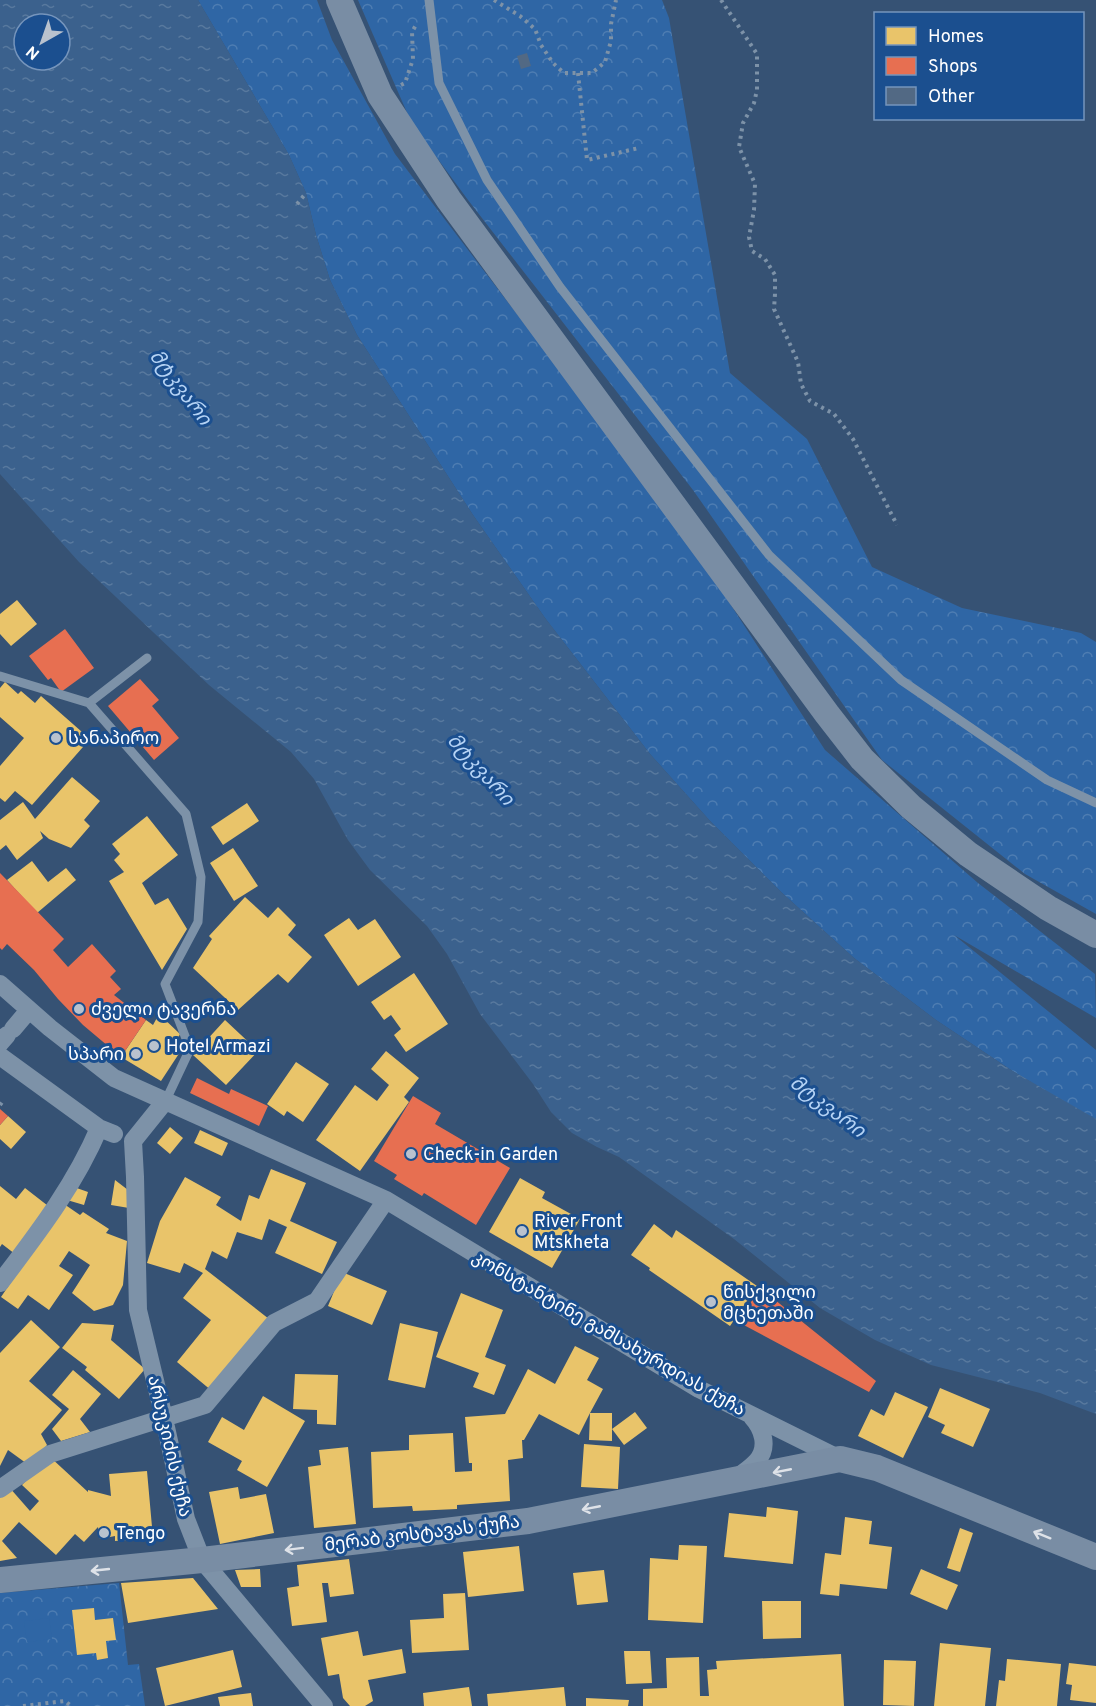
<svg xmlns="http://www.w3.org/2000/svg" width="1096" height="1706" viewBox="0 0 1096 1706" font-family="Overpass,'Noto Sans Georgian',sans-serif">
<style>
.forest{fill:url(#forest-crowns)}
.garden{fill:#2f66a5}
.water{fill:url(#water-ripples);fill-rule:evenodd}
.homes{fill:#e9c46a}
.shops{fill:#e76f51}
.building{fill:#526984}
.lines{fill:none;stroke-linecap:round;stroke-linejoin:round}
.path{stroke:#7d92a8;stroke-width:4;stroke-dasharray:3 4.5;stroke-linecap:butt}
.lane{stroke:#7d92a8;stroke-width:9}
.street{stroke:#7d92a8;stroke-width:18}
.secondary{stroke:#798da4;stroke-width:26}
.oneway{stroke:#dee2e8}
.poi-dot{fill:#b9c2ce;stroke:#1b4f8f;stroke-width:2}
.labels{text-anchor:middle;stroke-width:6;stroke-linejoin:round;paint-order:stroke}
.poi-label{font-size:18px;fill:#fff;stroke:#1b4f8f;text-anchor:start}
.street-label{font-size:18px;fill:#fff;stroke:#1b4f8f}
.water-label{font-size:20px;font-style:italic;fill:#b5d3f5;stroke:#1b4f8f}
</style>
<defs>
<pattern id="forest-crowns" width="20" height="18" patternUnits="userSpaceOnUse" patternTransform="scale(1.5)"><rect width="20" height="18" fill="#2f66a5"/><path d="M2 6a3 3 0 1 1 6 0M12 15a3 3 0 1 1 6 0" fill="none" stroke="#4e7db2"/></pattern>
<pattern id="water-ripples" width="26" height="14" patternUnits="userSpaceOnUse" patternTransform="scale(1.5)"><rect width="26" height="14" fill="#3b618d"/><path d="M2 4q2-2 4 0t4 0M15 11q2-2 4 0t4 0" fill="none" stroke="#58799e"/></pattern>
</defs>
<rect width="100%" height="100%" fill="#365274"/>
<path class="forest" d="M198,0H317L332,40L395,154L686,536L825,750L978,883L1095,974L1096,1018L954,935L1096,1050V1119L1082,1113L1011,1070L936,1020L854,958L781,892L711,822L650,754L545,618L473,515L357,335L330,280L316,235L306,193L289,155Z
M358,0H662L669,18L730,373L807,439L872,567L962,608L1081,633L1096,642V914L1025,874L882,760L693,490L468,200L412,124Z
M119,1583L128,1665L139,1664L145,1706H0V1593Z"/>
<path class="garden" d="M49,1618L52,1639L27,1642L24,1621Z"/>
<path class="water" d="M0,0H198L289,155L306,193L316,235L330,280L357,335L473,515L545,618L650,754L711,822L781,892L854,958L936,1020L1011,1070L1096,1119V1414L1040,1393L931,1365L875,1340L820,1308L734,1239L619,1157L597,1147L572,1133L551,1112L533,1084L480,1014L447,954L427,926L370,870L348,840L314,779L291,752L209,685L79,562L0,474ZM24,24H60V60H24Z"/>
<path class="homes" d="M17,600L37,624L11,646L0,634V614Z
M5,682L18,694L21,691L35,703L41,696L90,739L32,805L15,791L5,802L0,798V766L24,738L0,717V688Z
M72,777L100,801L84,820L90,826L71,848L49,839L40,831L43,838L17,860L6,845L0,850V820L23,802L35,819Z
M247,803L259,821L223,845L211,827Z
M147,816L178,855L142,883L155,905L168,898L187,929L162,970L109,881L124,872L114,860L120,854L112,844Z
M233,848L258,886L234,901L210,863Z
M32,861L48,882L66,868L76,880L37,913L7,880Z
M245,897L268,918L278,907L296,925L288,935L312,957L288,983L278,974L238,1010L193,968L212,939L209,936Z
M349,918L358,930L375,919L401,957L358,986L324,935Z
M414,973L448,1024L406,1052L394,1035L401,1029L391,1015L384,1020L371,1002Z
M159,1014L180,1034L176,1042L182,1049L161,1081L121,1057L146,1020L153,1025Z
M225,1020L258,1051L226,1085L193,1055Z
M386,1051L419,1078L404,1097L409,1102L360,1171L316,1140L355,1085L377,1101L389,1085L371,1069Z
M296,1062L329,1084L303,1122L287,1111L284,1116L267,1104Z
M8,1116L26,1132L11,1149L0,1139V1125Z
M170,1127L183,1138L170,1154L157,1143Z
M200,1130L228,1143L222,1156L194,1143Z
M271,1169L306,1183L290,1221L337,1242L322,1274L275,1253L287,1227L269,1219L262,1240L237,1232L227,1259L212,1251L205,1269L269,1319L212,1391L177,1362L211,1320L183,1298L203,1273L184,1263L180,1273L147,1263L160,1221L185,1177L221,1197L216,1205L241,1221L249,1195L259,1199Z
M520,1178L545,1192L542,1198L580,1219L552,1268L489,1232Z
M115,1180L128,1190L129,1208L111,1205Z
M0,1186L16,1199L25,1188L52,1209L15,1254L2,1244L0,1247Z
M71,1186L88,1192L84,1205L67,1200Z
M64,1204L80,1215L83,1212L109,1229L106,1233L127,1241L123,1285L113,1305L94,1311L72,1293L90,1265L69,1251L59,1266L73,1275L49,1310L28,1295L18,1309L1,1297Z
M654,1224L672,1238L676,1230L757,1286L730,1326L649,1270L650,1268L631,1255Z
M342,1272L387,1291L372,1325L328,1306Z
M461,1293L503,1310L485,1357L506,1365L494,1395L473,1387L479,1373L436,1357Z
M31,1320L60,1347L29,1381L62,1410L41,1434L47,1445L30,1466L8,1450L0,1466V1353Z
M82,1323L114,1325L111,1340L145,1369L119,1399L85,1370L87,1367L62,1348Z
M400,1323L438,1332L425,1388L388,1380Z
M575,1346L599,1358L587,1380L603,1389L590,1413H612V1441L589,1440L590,1413L579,1435L539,1414L524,1440H522L523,1458L508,1460L510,1501L457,1505V1509L413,1511L412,1506L373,1508L371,1452L409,1450V1435L453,1433L455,1472L472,1471V1463H469L465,1417L505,1414L528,1369L555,1384Z
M73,1370L101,1394L80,1419L90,1432L61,1441L52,1429L69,1409L52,1395Z
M295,1374L338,1375L336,1425L317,1424V1410L293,1409Z
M940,1388L990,1409L973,1447L941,1433L945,1425L928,1417Z
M895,1392L928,1407L903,1458L858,1436L871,1409L884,1416Z
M263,1396L305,1421L267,1487L237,1470L242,1461L208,1442L222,1417L244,1430Z
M635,1412L647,1428L624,1445L612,1429Z
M584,1444L620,1447L618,1489L581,1487Z
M348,1447L356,1524L314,1528L308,1467L321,1465L319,1450Z
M49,1456L88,1492V1490L111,1496L109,1474L147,1471L153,1538L115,1541V1536L100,1539L98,1527L84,1542L75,1534L56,1555L19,1522L2,1541L17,1558L0,1561V1494L9,1487L30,1511L39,1501L22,1485Z
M238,1487L240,1499L266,1494L274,1533L220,1544L209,1492Z
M767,1507L798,1511L793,1564L724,1557L729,1513L766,1517Z
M845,1517L872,1521L869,1544L892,1547L887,1589L840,1584L839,1596L820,1594L825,1553L841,1555Z
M960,1528L973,1533L960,1572L947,1568Z
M679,1545L707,1546L703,1623L648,1620L650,1558L678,1560Z
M519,1546L524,1591L468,1597L463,1552Z
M349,1559L354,1594L330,1597L328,1583H322L327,1622L292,1626L287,1588L299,1586L297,1565Z
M260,1569L261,1587H241L235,1570Z
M921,1569L958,1585L947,1610L910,1594Z
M604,1570L608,1602L577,1605L573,1573Z
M193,1578L218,1609L128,1623L121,1583Z
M465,1593L469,1650L412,1653L410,1620L444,1618L443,1594Z
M762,1601H801V1638L763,1639Z
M94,1608L95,1620L113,1618L116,1640L106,1641L108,1658L97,1660L96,1653L77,1655L72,1610Z
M358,1631L363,1656L402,1649L406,1673L368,1680L373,1701L365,1706H350L343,1698L339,1674L328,1676L321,1638Z
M940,1643L991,1648L985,1706H934Z
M233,1650L242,1687L165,1706L156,1668Z
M624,1651H650L652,1683L626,1684Z
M841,1654L844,1706H643V1689L667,1688L666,1658L699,1657L700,1696H709L707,1670L717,1669L716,1661Z
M1007,1659L1061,1664L1057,1706H996L999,1680L1005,1681Z
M884,1660L916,1661L914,1706L883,1705Z
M1069,1663L1096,1666V1703L1070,1700L1072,1685L1066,1684Z
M469,1687L472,1706H424L423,1693Z
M564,1687L566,1706H488L487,1694Z
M251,1693L253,1706H220L218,1697Z
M586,1698L629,1700L628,1706H586Z"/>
<path class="shops" d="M65,629L94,668L61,692L51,678L48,680L29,656Z
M140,679L159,700L152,706L179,738L154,760L108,706Z
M0,873L64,939L53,950L68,967L92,944L116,971L110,977L121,989L114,995L146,1020L121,1057L83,1025L58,999L34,970L7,944L2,950L0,948Z
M197,1078L229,1094L231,1089L268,1106L259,1126L190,1093Z
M413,1096L441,1113L435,1124L510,1168L476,1225L424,1193L422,1196L394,1179L397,1175L374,1161Z
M0,1109L8,1116L0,1125Z
M759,1287L876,1381L869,1392L740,1323Z"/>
<path class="building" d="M527,53L531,66L521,69L517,56Z"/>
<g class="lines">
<path class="path" d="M494,0L520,16L535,29L541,45L553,63L564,73H592L605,62L611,41V24L616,0
M721,0L757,54V90L754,103L743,123L739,147L755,184L754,210L749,237L752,251L765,259L775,275V294L774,309L798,362L801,384L810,401L834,414L853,439L897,525
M578,73L587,160L639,148
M401,85L405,83L413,59L412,32L416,25
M297,204L306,193
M0,1105L3,1101
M23,1706L65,1701L71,1706"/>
<path class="lane" d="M429,0L439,83L487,180L560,287L769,555L901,680L1047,780L1096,803
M0,676L89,703L186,814L201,877L198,922L165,984L190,1049L166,1100
M89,703L147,658"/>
<path class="street" d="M0,984L50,1028L114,1078L386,1200L699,1389L840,1459
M13,1029L29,1010
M0,1043L7,1035
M0,1056L99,1128L114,1134
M166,1100L133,1141L135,1177L138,1310L164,1418L186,1519L202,1560L324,1706
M0,1283C37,1234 75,1185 99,1128
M738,1477C744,1472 752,1467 757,1461C769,1447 763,1429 752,1417
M0,1489L50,1454L205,1405L274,1323L317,1301L386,1200"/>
<path class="secondary" d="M339,0L380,95L449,200L827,714L862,759L911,807L968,854L1048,908L1096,935
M0,1580L202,1560L528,1521L840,1459L877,1468L1096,1557"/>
</g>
<defs><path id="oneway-shaft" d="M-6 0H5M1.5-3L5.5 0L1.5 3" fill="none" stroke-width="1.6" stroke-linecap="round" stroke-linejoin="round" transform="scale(1.5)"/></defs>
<g class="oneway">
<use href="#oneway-shaft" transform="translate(782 1471) rotate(169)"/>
<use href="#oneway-shaft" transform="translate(591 1508) rotate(169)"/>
<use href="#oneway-shaft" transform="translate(1042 1535) rotate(-158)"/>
<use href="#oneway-shaft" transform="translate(294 1549) rotate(173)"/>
<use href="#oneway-shaft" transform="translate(100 1570) rotate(174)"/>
</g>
<g class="poi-dot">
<circle cx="56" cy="738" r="6"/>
<circle cx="79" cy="1009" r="6"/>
<circle cx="154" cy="1046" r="6"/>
<circle cx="136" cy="1054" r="6"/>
<circle cx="411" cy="1154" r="6"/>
<circle cx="522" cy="1231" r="6"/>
<circle cx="711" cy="1302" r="6"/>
<circle cx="104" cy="1533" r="6"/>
</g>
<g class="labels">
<g class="poi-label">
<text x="68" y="744">სანაპირო</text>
<text x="91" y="1015">ძველი ტავერნა</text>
<text x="166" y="1052">Hotel Armazi</text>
<text x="124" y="1060" text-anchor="end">სპარი</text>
<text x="423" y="1160">Check-in Garden</text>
<text x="534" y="1227">River Front<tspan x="534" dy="21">Mtskheta</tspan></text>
<text x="723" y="1298">წისქვილი<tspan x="723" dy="21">მცხეთაში</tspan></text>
<text x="116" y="1539">Tengo</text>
</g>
<g class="street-label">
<text transform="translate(609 1333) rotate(30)" y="6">კონსტანტინე გამსახურდიას ქუჩა</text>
<text transform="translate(170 1446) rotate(77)" y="6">არსუკიძის ქუჩა</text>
<text transform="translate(422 1533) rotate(-7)" y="6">მერაბ კოსტავას ქუჩა</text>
</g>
<g class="water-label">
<text transform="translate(181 387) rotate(53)" y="7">მტკვარი</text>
<text transform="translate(481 769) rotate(48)" y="7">მტკვარი</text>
<text transform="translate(828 1106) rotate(37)" y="7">მტკვარი</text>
</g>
</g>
<rect x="874" y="12" width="210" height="108" fill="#1b4f8f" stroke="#7695bc" stroke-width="1.5"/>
<rect x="886" y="27" width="30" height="18" fill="#e9c46a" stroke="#7695bc" stroke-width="1.5"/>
<text x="928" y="42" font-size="18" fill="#ffffff">Homes</text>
<rect x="886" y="57" width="30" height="18" fill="#e76f51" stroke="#7695bc" stroke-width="1.5"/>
<text x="928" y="72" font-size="18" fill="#ffffff">Shops</text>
<rect x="886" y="87" width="30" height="18" fill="#526984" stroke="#7695bc" stroke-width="1.5"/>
<text x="928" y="102" font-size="18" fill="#ffffff">Other</text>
<g transform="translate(42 42) rotate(220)"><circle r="28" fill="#1b4f8f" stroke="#7695bc" stroke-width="1.5"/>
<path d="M0-4.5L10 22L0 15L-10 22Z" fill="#b9c2ce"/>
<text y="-9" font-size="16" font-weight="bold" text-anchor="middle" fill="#ffffff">N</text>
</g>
</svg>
